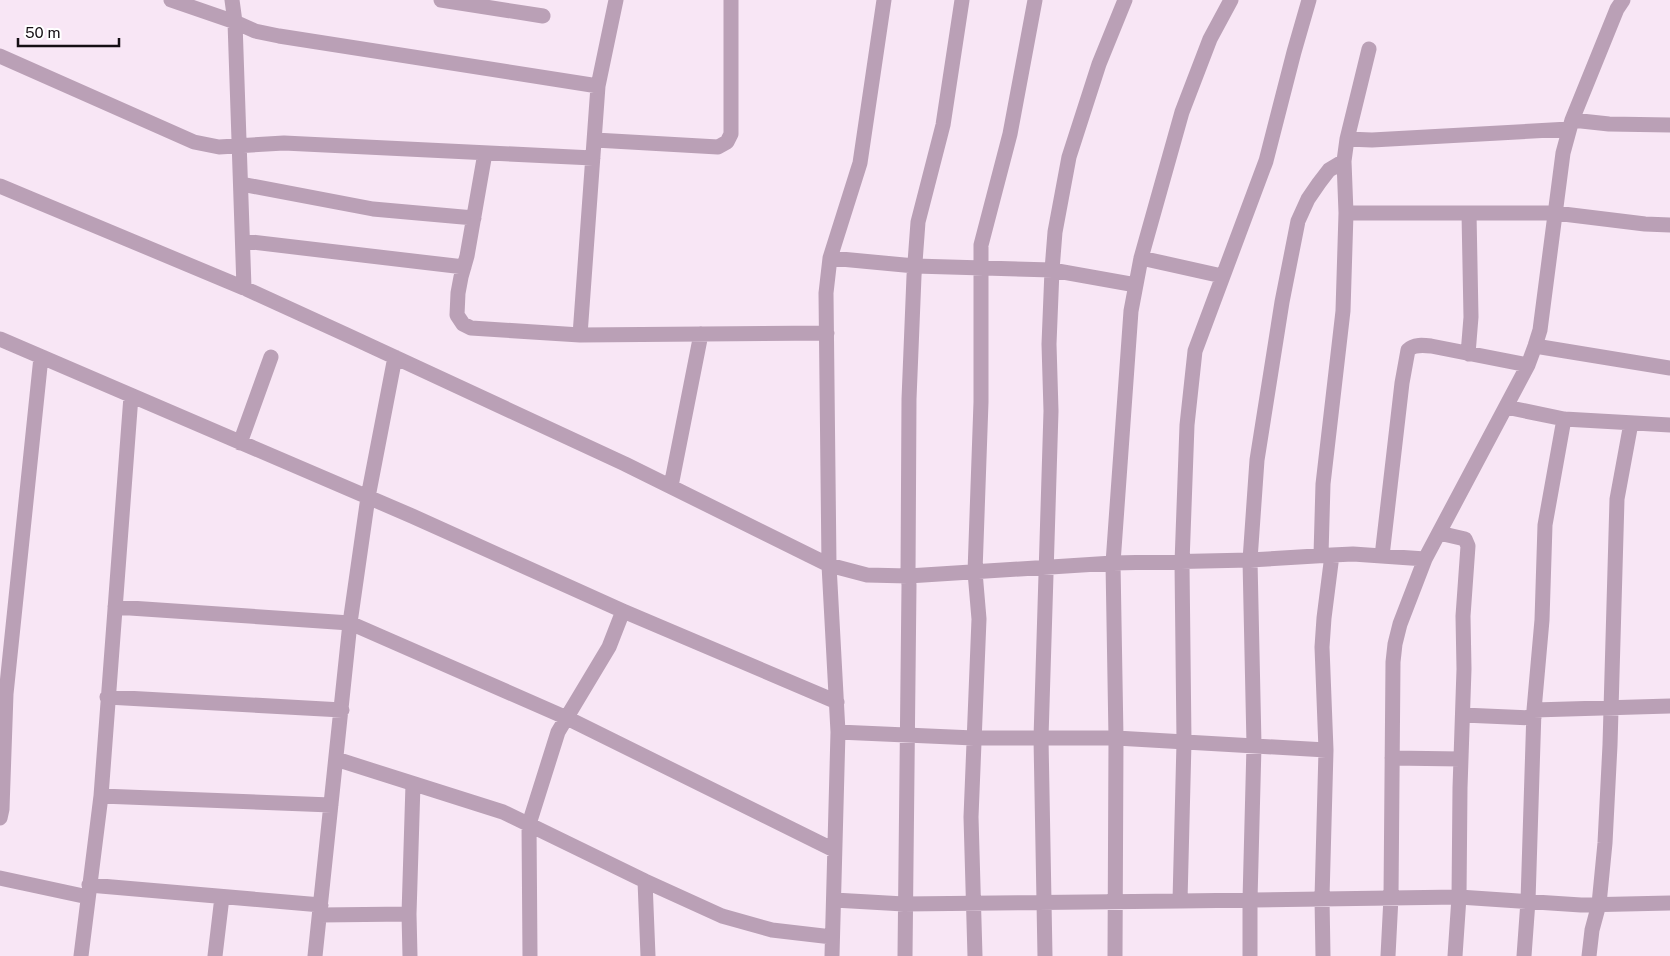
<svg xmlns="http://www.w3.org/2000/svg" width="1670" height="956" viewBox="0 0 1670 956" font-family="'Public Sans',sans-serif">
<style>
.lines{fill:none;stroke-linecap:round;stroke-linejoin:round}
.street{stroke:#baa0b6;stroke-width:15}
</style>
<rect width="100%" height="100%" fill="#f8e6f5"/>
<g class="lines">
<path class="street" d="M171,0L235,22L255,31L279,36L598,86
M232,0L235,22L244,288
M441,0L543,16
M0,56L194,142L219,147L284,143L593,158
M1572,120L1609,124L1670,125
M1347,139L1369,49
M595,140L718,147L727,142L731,134V0
M485,153L467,256L461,277L458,293L457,315L463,324L471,328L580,335L827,333
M241,184L373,209L474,218
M0,186L244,288L347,335L625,464L829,565L867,575L908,576L1113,563L1250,560L1332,555L1353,554L1425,559
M1346,213H1555L1645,224L1670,225
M243,241L464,267
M830,258L915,266L1052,270L1136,285
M1141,258L1222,276
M580,335L598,86L616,0
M0,339L412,516L623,611L837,702
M1535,346L1670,368
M1468,354L1471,317L1469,213
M1506,407L1564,419L1670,425
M240,443L271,357
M671,486L701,334
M1439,533L1465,539L1468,546L1463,616L1464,669L1460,788L1459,897L1455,956
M1321,555L1323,484L1343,311L1346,213L1344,161L1347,139L1372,140L1569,129
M1382,556L1402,383L1408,350C1414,344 1423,345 1431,346L1528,365
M115,607L350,623L567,718L834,850
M107,697L342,710
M1534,710L1670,706
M1463,715L1534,718
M838,732L974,738H1116L1326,750
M1392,758L1461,759
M336,759L503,812L645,881L722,916L772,930L832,937
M101,796L331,805
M0,818L2,809L6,694L41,357
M0,878L88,897
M645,881L648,956
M89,885L321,905
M834,900L904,904L1180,901L1459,897L1581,905L1670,903
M1180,901L1184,742L1182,563L1187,425L1195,351L1266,161L1294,52L1309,0
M320,915L409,914
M81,956L101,796L131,396
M215,956L222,897
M315,956L350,623L368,497L395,357
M410,956L409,914L413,784
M530,956L529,824L558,732L609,647L623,611
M832,956L838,732L829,565L826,293L830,258L860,163L884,0
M905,956L909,585L908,576L909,399L914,276L918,222L943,125L962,0
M975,956L971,817L979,619L975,572L981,402V245L1010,134L1035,0
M1045,956L1041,738L1051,411L1049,344L1052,270L1055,232L1069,157L1099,64L1125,0
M1115,956L1116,738L1113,563L1131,311L1141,258L1182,112L1210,39L1231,0
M1250,956V900L1254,745L1250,560L1257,460L1282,302L1298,221L1308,199L1319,183L1329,170L1344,161
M1323,956L1322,898L1326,750L1322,647L1324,618L1332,555
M1388,956L1391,897L1393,662L1395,644L1400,624L1425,559L1528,365L1535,346L1540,330L1563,153L1572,120L1617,9L1623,0
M1524,956L1528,901L1534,710L1542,620L1545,525L1564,419
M1589,956L1592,930L1599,904L1605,843L1610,745L1617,499L1631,423"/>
</g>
<path d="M18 38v8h101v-8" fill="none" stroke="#150f14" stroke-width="2.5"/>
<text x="25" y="38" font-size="15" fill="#150f14" stroke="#ffffff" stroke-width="4" paint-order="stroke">50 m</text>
</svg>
